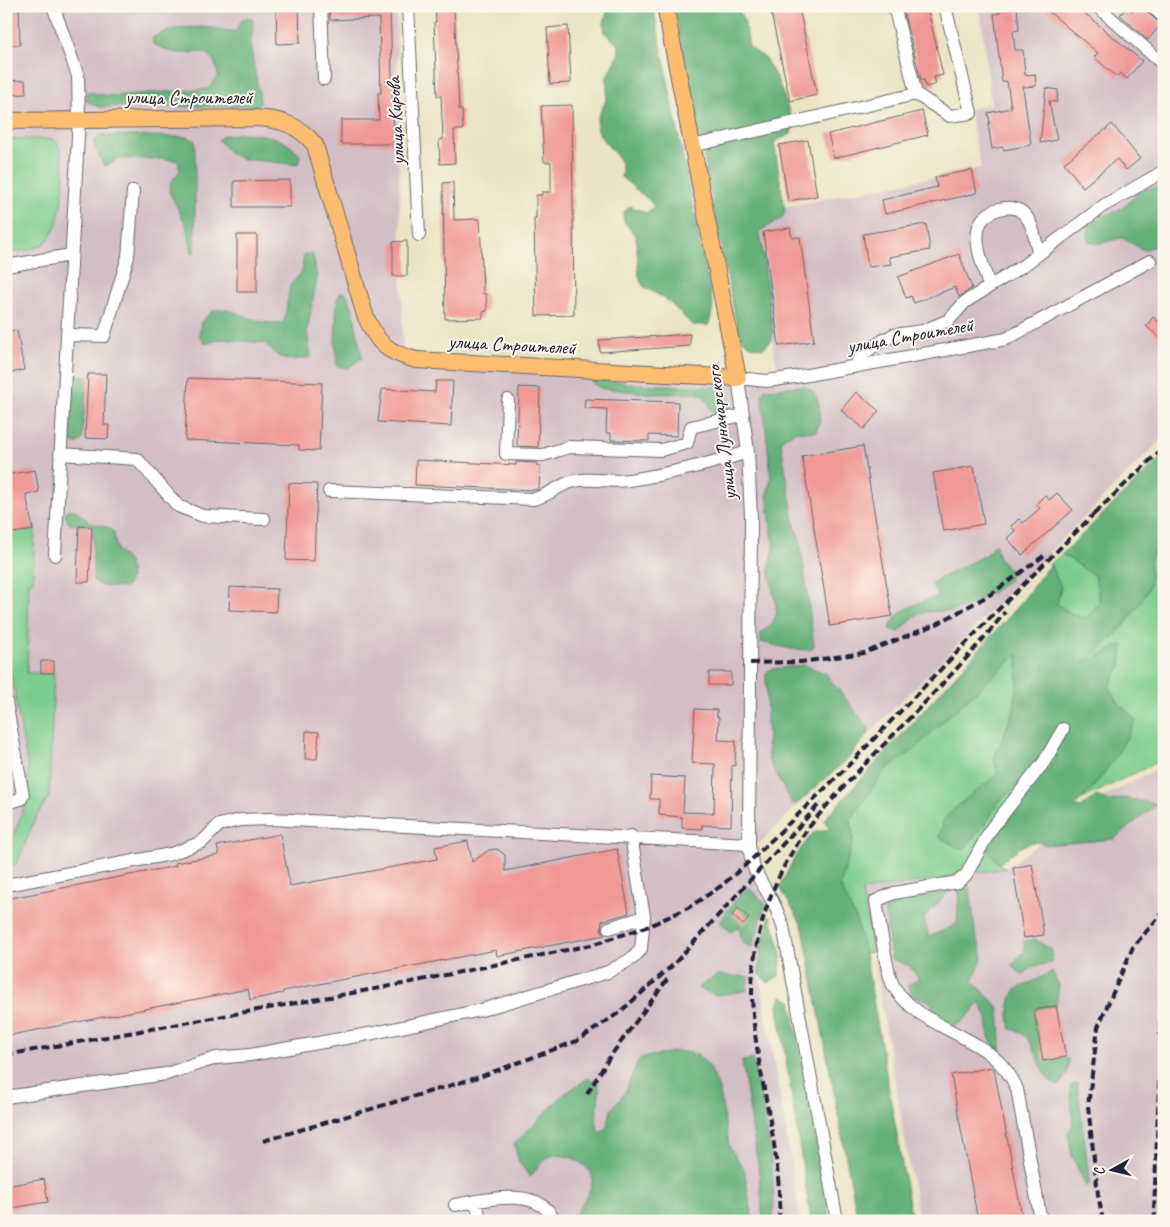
<svg xmlns="http://www.w3.org/2000/svg" width="1170" height="1227" viewBox="0 0 1170 1227" font-family="Caveat,sans-serif">
<style>
.industrial{fill:#d2bec5}
.green{fill:#7acc8e;stroke:#4e7764}
.forest{fill:#63b079;stroke:#42695a}
.building{fill:#f09896}
.lines{fill:none;stroke-linecap:round;stroke-linejoin:round}
.minor-casing{stroke:#68666b;stroke-width:14}
.major-casing{stroke:#68666b;stroke-width:18}
.minor{stroke:#fff;stroke-width:12}
.major{stroke:#fcbd6f;stroke-width:16}
.rail{stroke:#22223b;stroke-width:4;stroke-dasharray:8 4;stroke-linecap:butt}
.labels{text-anchor:middle;stroke-width:4;stroke-linejoin:round;paint-order:stroke}
.street-label{font-size:20px;fill:#22223b;stroke:#fbf7ec}
</style>
<rect width="100%" height="100%" fill="#fbf7ec"/>
<filter id="ink" filterUnits="userSpaceOnUse"><feTurbulence type="fractalNoise" baseFrequency=".02" numOctaves="2"/><feDisplacementMap in="SourceGraphic" scale="10" xChannelSelector="R" yChannelSelector="G"/><feConvolveMatrix kernelMatrix="1 2 1 2 8 2 1 2 1" color-interpolation-filters="sRGB"/></filter>
<filter id="wash" filterUnits="userSpaceOnUse"><feTurbulence type="fractalNoise" baseFrequency=".0096" numOctaves="4" result="noise"/><feDisplacementMap in="SourceGraphic" scale="20" xChannelSelector="R" yChannelSelector="G"/><feGaussianBlur stdDeviation="1.12" result="paint"/><feColorMatrix in="noise" values="0 0 0 0 0 0 0 0 0 0 0 0 0 0 0 0 0 1.4 0 .05"/><feComposite in="paint" operator="in"/></filter>
<g filter="url(#wash)">
<rect width="100%" height="100%" fill="#eae4c4"/>
<path class="industrial" d="M6,6H396L403,360L736,380L778,374L752,213L981,168L969,109L991,104L980,6H1164V437L759,844L736,843L766,902L759,974L801,1221H6Z
M1164,765V1221H919L862,891L1006,868L1100,799Z"/>
<path class="green" d="M6,139H53C72,151 63,227 47,241C37,251 19,251 6,253Z
M32,524L35,526L33,582H29L27,673H54L49,797L35,819L18,861L6,871V846L10,845L28,796V768L6,648V534L32,530Z
M1164,544V765L1161,766L1157,762L1083,799C1104,774 1121,748 1136,720L1118,702L1109,686L1121,665L1123,645L1082,665L1124,626L1148,589L1149,563L1156,548Z
M1062,554L1095,576L1100,602L1086,619L1072,614L1056,604L1050,564Z
M1018,653V682L1014,710L994,759L999,774L962,802L983,827L1001,799L1017,788L1030,764L1056,742L1057,757L1024,804L1005,824L999,864L1006,868L862,891L873,952L865,953L855,917L840,886L853,840L851,819L885,770Z"/>
<path class="forest" d="M609,6H653L713,307L709,325H692L667,300L643,286L639,278L636,236L624,222L623,213L630,206L646,213L654,207L649,200L621,177C628,154 599,147 597,125C596,115 606,105 607,96C608,89 605,82 607,77C612,65 620,59 619,45L605,33L604,23Z
M674,6H736L745,23L749,47L765,58L778,81L793,122L791,134L774,142L785,212L782,218L760,231L773,332L771,341L763,348C750,347 744,344 738,332Z
M246,18H251C256,26 250,36 251,45C251,57 261,98 260,104L255,106L99,107L88,102L86,98L88,92L110,96L208,89L218,76C213,39 192,57 172,52C165,50 159,46 153,44L152,38C170,27 192,26 213,28C221,29 228,32 236,31L241,21Z
M241,133C265,134 286,137 301,157L299,163L292,164L243,159L231,154L218,140L223,136Z
M101,135L188,137L195,141V250L193,255L186,225L169,191L171,182L180,171L178,161C173,159 126,158 118,159C113,161 110,165 104,166L94,145V141Z
M1164,183V233L1160,244L1144,250L1122,238L1096,244L1088,241C1085,216 1108,217 1125,206C1130,203 1134,195 1138,190L1156,187Z
M304,254H313L317,279L307,331L311,357C285,361 283,363 265,343L221,339L205,344L199,336L201,322C205,318 211,311 216,310C234,305 258,329 284,322L290,286L302,272Z
M340,293H346L353,309L362,358L348,368L337,366L335,342L337,299Z
M80,375L87,378L82,440L76,444L69,441L72,378Z
M594,378L634,384L718,387L724,394L730,410L728,414L719,417L712,411L706,398L698,393L655,394L600,388L592,383Z
M802,386C820,387 825,420 815,432L797,431L783,438L781,443L795,528L800,539L814,646L810,650L791,649L761,642V633L771,625L777,613L769,569L774,549L767,496L771,477L762,394L765,389Z
M1164,455V544C1140,556 1156,575 1147,591C1132,620 1109,642 1084,663L1123,644L1121,665L1109,686L1118,702L1136,720C1120,751 1101,783 1074,806L1081,808L1096,796L1110,801L1125,798L1157,804L1114,839L1046,845C1030,834 1011,855 999,864L987,850L1005,824L1024,804L1057,757L1056,743L1030,764L1017,788L1001,799L983,827L963,850L939,837L944,819L962,802L998,774L994,759L1014,710L1018,682V654L941,723L914,750L885,770L851,819L853,840L840,886L855,917L865,953L912,1221H858L803,928C797,913 787,902 780,887L794,858L813,833L830,829L824,820L1016,609L1050,564L1061,587L1057,604L1072,614L1086,619L1100,602L1095,576L1062,554Z
M68,509L77,511L89,522L110,528L114,533L117,550L129,562L131,578L125,588L102,586L93,580V526L69,524L65,513Z
M995,543L999,558L1010,570V579C994,592 974,606 953,611C944,612 935,610 926,612C915,614 907,625 899,632L890,630C895,608 920,603 939,596L931,583L987,554Z
M804,665L825,673L868,727L869,733L848,759L798,803L792,804L768,759L766,673L771,669Z
M748,887L766,904L752,947L742,943L739,926L731,932L720,923L727,911Z
M970,888L975,932L983,956L973,981L999,1008L1002,1057L989,1037L987,1018L980,1002C974,1008 970,1015 964,1020C949,1035 935,1012 930,1001L913,996L908,985L919,979L910,966L891,959L884,904L949,891L924,918L929,937L957,924L959,890Z
M770,915L782,954L779,976L768,983L759,974L761,948Z
M1035,939L1052,950V963L1034,966L1024,974L1017,971L1013,964L1025,950L1024,941Z
M1052,972L1059,985L1056,1005L1034,1010L1043,1060L1066,1057L1069,1060L1067,1074L1058,1086C1034,1076 1041,1034 1011,1029C1008,1014 1008,1004 1015,990Z
M717,975L749,977L746,991L716,995L698,988Z
M782,996L791,1001L830,1221H811L779,1015L778,1005Z
M678,1051L697,1054L710,1067L720,1092L729,1146L744,1169L753,1221H571C577,1210 593,1192 592,1179C592,1164 562,1150 549,1157C542,1160 536,1171 530,1177L519,1162L514,1144L563,1095L587,1079L597,1080C604,1097 590,1118 600,1133L607,1127L611,1110L624,1094L640,1058Z
M753,1059C763,1111 777,1167 773,1221H763L759,1172L742,1061Z
M1077,1083L1090,1184L1086,1186L1072,1156L1068,1133L1073,1124L1070,1086Z"/>
<g id="blocks">
<path class="building" d="M6,6H19L20,45H6Z
M276,6H299L300,43L277,44Z
M329,6H390L394,144H341V120H379L378,93H381L379,18L330,20Z
M435,6H454L459,110H462L463,130H454L455,163L440,164L439,140L443,139L441,96H437L434,22H436Z
M902,6H927L943,75L934,77L936,84L926,87L924,80H921Z
M999,6H1017L1019,30L1013,31L1015,50H1023L1025,75L1035,74L1036,86L1023,87L1031,145L1004,150L1003,147L992,149L988,124L990,123L988,113L1011,108L1007,81L1002,82L994,14L1000,13Z
M1042,6H1076L1142,61L1127,79L1120,73L1117,77L1094,57L1098,53Z
M1136,6H1140L1161,24L1148,40L1120,15L1127,7L1132,11Z
M799,7L817,95L790,101L771,13Z
M568,26L571,83L550,84L547,28Z
M25,80L26,94L6,95V81Z
M1046,88L1058,90L1057,102L1049,101L1057,140L1040,143Z
M572,105L574,315L536,316L534,218H536V195H542V192H551V162H544L541,106Z
M922,111L928,135L834,158L828,134Z
M1112,124L1140,159L1126,170L1117,159L1083,187L1064,163Z
M808,140L817,196L788,201L779,145Z
M972,170L977,193L885,214L882,200L937,187L935,177Z
M290,180V207H234V181Z
M453,182L454,220L480,219L483,294H486L487,311L483,312V318L445,319L443,183Z
M926,224L930,250L889,257L891,264L868,267L863,234Z
M790,228L792,238L800,237L814,341L779,346L763,232Z
M237,235H257V292H237Z
M407,241V276H393V242Z
M959,254L972,288L959,297L955,287L914,303L911,296L906,298L898,277Z
M1153,317L1164,326V341L1146,326Z
M17,330L24,370L6,374V332Z
M690,334V346L600,352L599,340Z
M88,374H106L104,425H109L108,439L85,438Z
M188,378L322,383L319,451L299,450V445L185,440Z
M436,381H453L451,426L378,422L382,389L435,392Z
M519,387L540,388L538,447L517,446Z
M856,392L879,411L864,429L841,410Z
M585,399L678,402L677,436L649,435V441L611,440V433H606L607,409L584,408Z
M863,446L892,616L830,626L802,456Z
M416,460L516,465V462L537,463V466H540L539,489L534,490L415,485Z
M974,466L984,524L943,531L933,473Z
M35,470L39,492L26,494L33,530L6,534V475Z
M289,483L317,484L314,561L286,560Z
M1057,493L1073,510L1022,555L1007,538L1015,531L1011,526L1019,519L1023,523L1040,508L1036,504L1045,495L1049,500Z
M79,526L92,527L89,582H77Z
M230,587L277,589L276,612L229,610Z
M41,661H54V673H41Z
M709,672H731V685H709Z
M695,709L717,710V717H719L718,740L736,741L735,766L732,765L731,826L702,825V829L682,828V817L659,815V799H650L651,776L685,778L683,812L714,813L715,764L692,763Z
M306,731L319,732L317,759H305Z
M280,834L290,886L437,859L435,847L468,841L472,862L489,850L497,849L505,855V871L617,849L629,913L602,921L601,930L605,935L497,956L496,950L283,991V993L250,1000L248,989L6,1036V899L176,866L175,863L219,855L217,846Z
M1032,864L1044,935L1024,938L1013,868Z
M738,908L749,918L743,925L732,915Z
M1056,1006L1066,1057L1043,1061L1034,1010Z
M992,1067L994,1069L1023,1221H978L951,1075Z
M44,1179L48,1202L6,1209V1186Z"/>
</g>
</g>
<g filter="url(#ink)">
<use href="#blocks" fill-opacity="0" stroke="#68666b" stroke-width="1"/>
<g class="lines">
<defs>
<path id="minor" d="M53,6L78,76L79,119L55,555
M321,6L324,79
M408,6L419,235
M894,6L916,94L950,116L971,113L945,6
M1097,6L1164,65
M1151,6L1164,17
M692,146L916,94
M6,266L71,255
M989,287C985,269 973,244 979,226C984,210 1012,201 1024,214C1034,224 1035,242 1039,254
M67,335L104,336L128,257L133,191
M854,367L864,353L882,341L893,335L923,331L949,320L965,302L1024,265L1103,206L1164,171
M508,400L506,454L543,455L569,447L661,450L687,443L691,427L742,415
M60,454L137,459L178,506L203,516L264,519
M329,491L534,499C549,495 555,488 568,483C586,476 610,483 629,480C669,474 709,464 748,452
M6,702L23,795L21,799L6,803
M6,885L171,854L202,842L219,825L241,820L271,819L749,844
M609,928L644,917L631,836
M6,1097L166,1074L216,1058L250,1055L374,1033L481,1010L608,972L633,958L641,949L644,917
M476,1201L480,1219
M455,1205C483,1200 541,1185 554,1221
M837,1221L783,926C779,917 776,906 770,897C758,876 751,869 749,844L751,517L748,452L738,378L767,381L802,376L1006,339L1150,261
M1041,1221L1017,1089C994,1033 924,1034 894,987C886,974 879,918 876,901L894,893L958,882L966,875L991,829L1044,762L1063,729"/>
<path id="major" d="M6,121L254,118C280,119 298,124 315,145L365,315C377,343 386,352 416,360L738,378L665,6"/>
</defs>
<use href="#minor" class="minor-casing"/>
<use href="#major" class="major-casing"/>
<use href="#minor" class="minor"/>
<use href="#major" class="major"/>
<path class="rail" d="M1095,513L1164,447
M750,663L801,662L864,653L937,624L991,594L1045,555
M6,1055L402,984L591,945L649,926L688,908L721,886L750,861L845,769L992,616L1099,509
M587,1094L609,1058L669,977
M263,1141L479,1077L577,1041L620,1012L674,964L821,802
M779,1221C783,1144 753,1069 752,992C752,943 769,887 796,846C815,816 840,791 864,765C912,715 962,667 1005,612
M1103,1221L1098,1194L1088,1106L1098,1027L1133,947L1164,911
M1156,1221L1154,1211L1160,1062V1021L1164,988"/>
</g>
</g>
<g class="labels">
<g class="street-label">
<text x="189" y="104">улица Строителей</text>
<text transform="translate(395 121) rotate(-93)" y="7">улица Кирова</text>
<text transform="translate(910 335) rotate(-10)" y="7">улица Строителей</text>
<text transform="translate(512 344) rotate(3)" y="7">улица Строителей</text>
<text transform="translate(721 433) rotate(-97)" y="7">улица Луначарского</text>
</g>
</g>
<rect width="1170" height="1227" fill="none" stroke="#fbf7ec" stroke-width="25"/>
<g transform="translate(1112 1170) rotate(262)" stroke="#fbf7ec" stroke-width="4" paint-order="stroke">
<path d="M0-4L9 19L0 12L-9 19Z" fill="#22223b"/>
<text y="-8" font-size="14" font-weight="bold" text-anchor="middle" fill="#22223b">С</text>
</g>
</svg>
